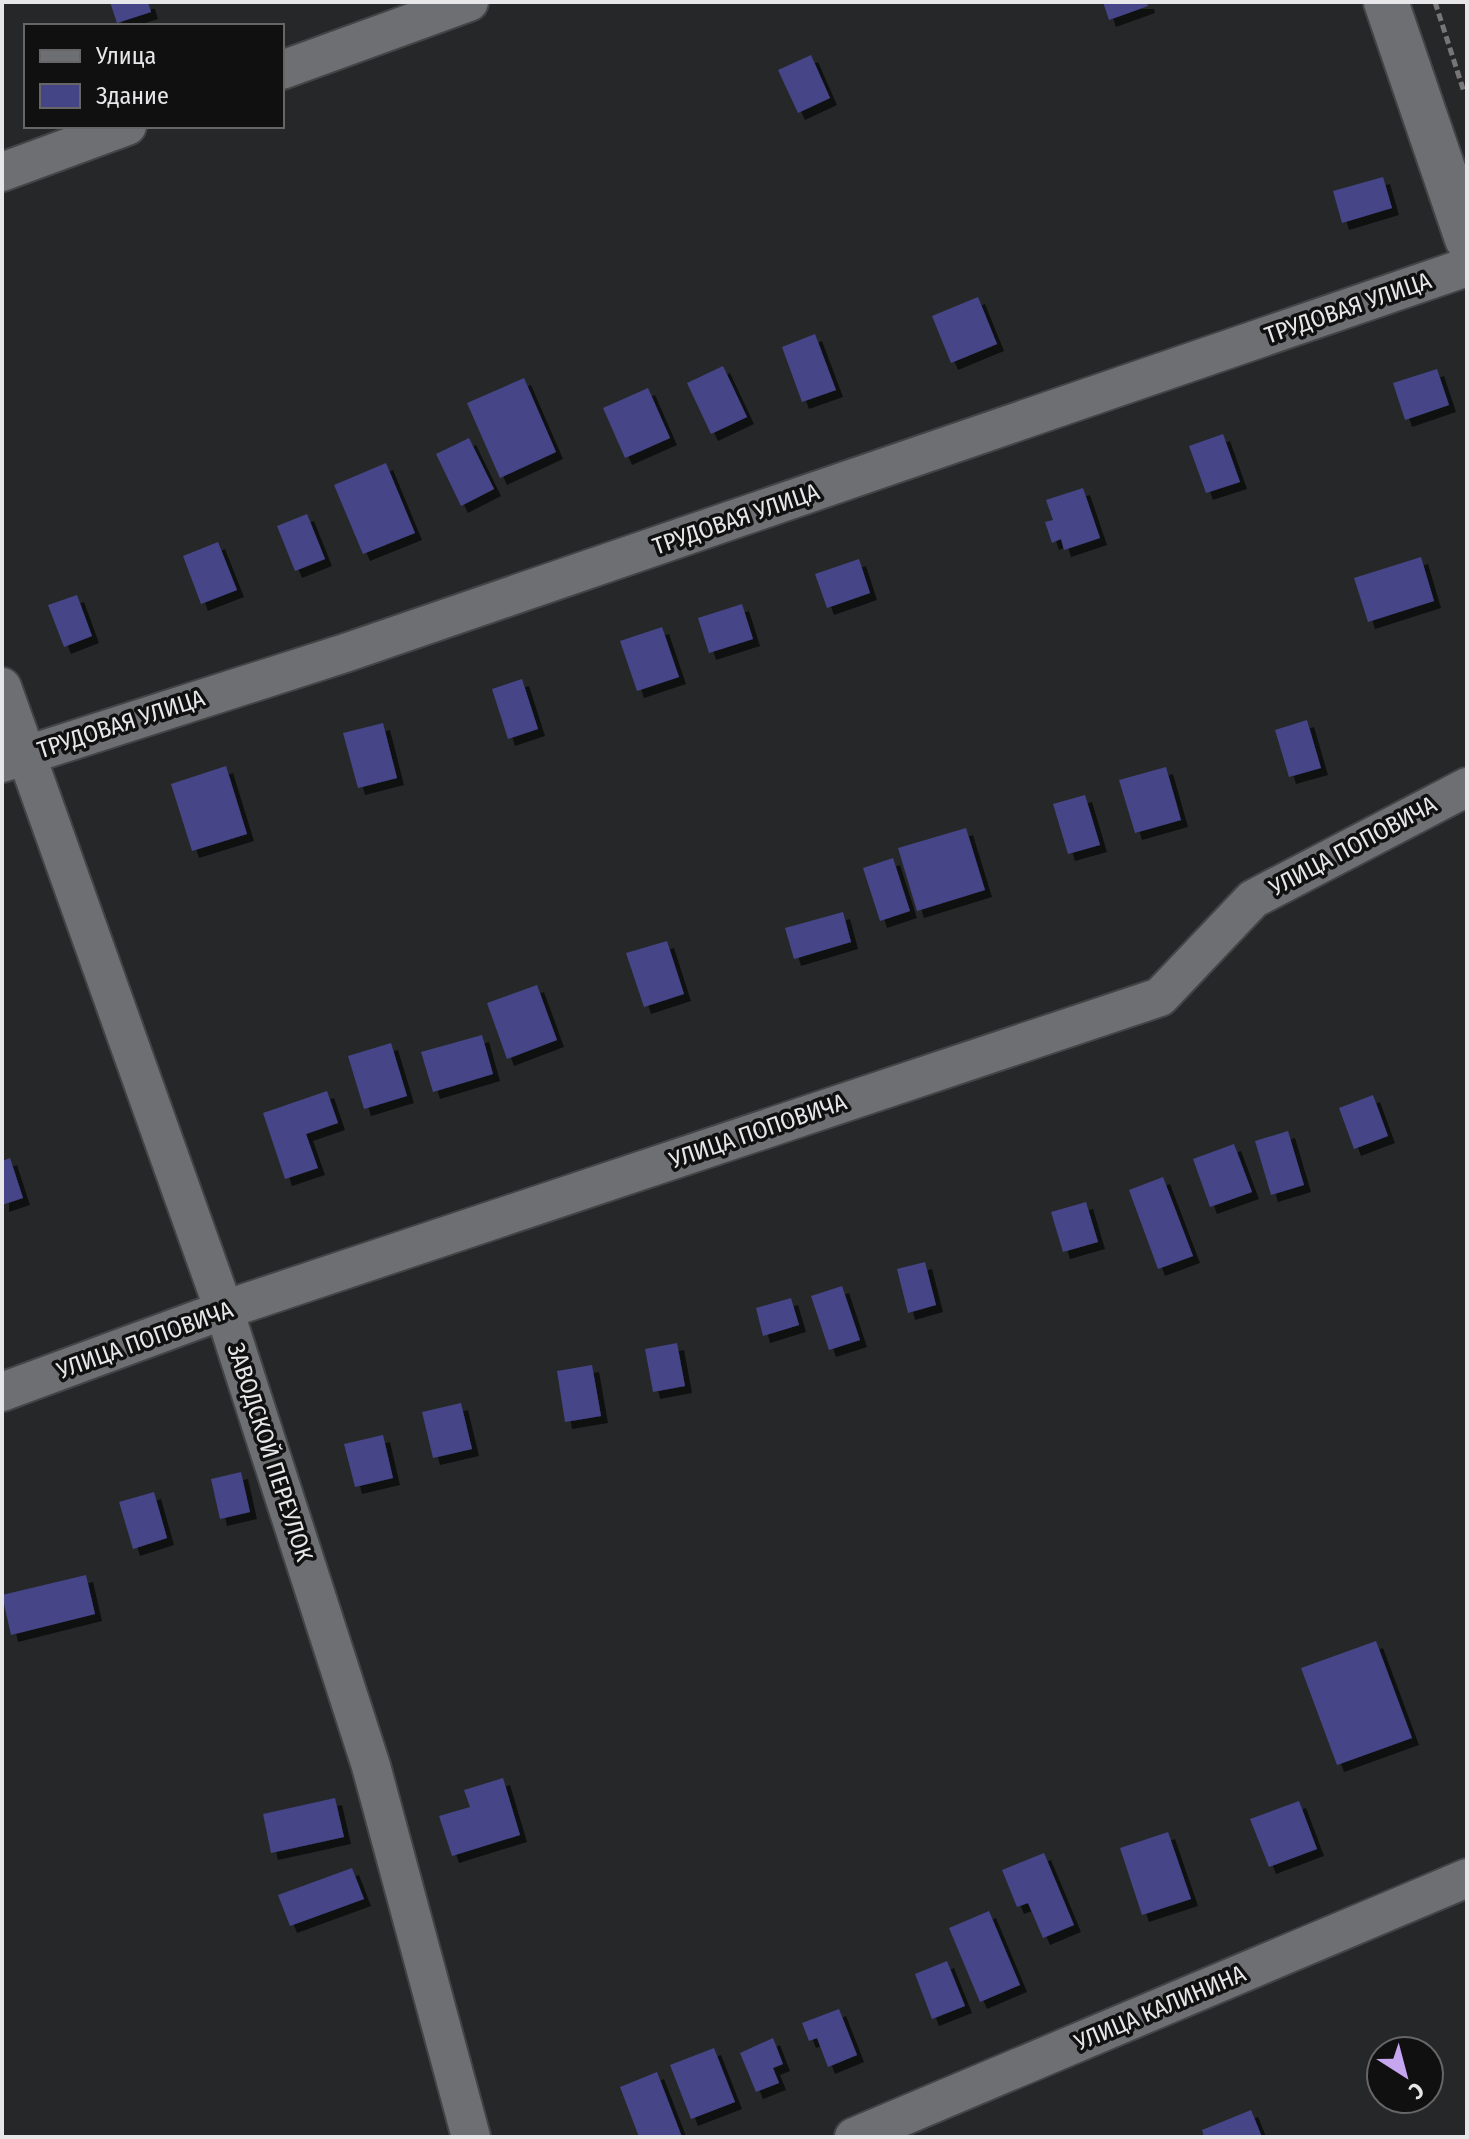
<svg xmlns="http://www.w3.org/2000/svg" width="1469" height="2139" viewBox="0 0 1469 2139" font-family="'Fira Sans Condensed',sans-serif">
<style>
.building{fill:#444587;filter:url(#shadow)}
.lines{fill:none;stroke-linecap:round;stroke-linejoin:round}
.minor-casing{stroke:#434446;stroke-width:42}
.tertiary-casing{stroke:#434446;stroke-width:48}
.path{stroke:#767678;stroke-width:5;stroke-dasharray:8 4;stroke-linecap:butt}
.minor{stroke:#6e6f72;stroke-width:38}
.tertiary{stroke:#6e6f72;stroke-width:44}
.labels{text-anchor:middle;stroke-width:7;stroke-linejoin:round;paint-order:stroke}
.street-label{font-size:24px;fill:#e7e7e9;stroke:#101011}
</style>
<defs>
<filter id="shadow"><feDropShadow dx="7" dy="7" stdDeviation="0" flood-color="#0009"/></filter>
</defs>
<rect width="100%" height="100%" fill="#262729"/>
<path class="building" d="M110,2H148L151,12L117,23Z
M1103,2H1147L1148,6L1109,20Z
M811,55L830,98L798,113L778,70Z
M1383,177L1392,208L1342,223L1333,191Z
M978,297L997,344L951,363L932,316Z
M815,334L836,390L802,402L782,347Z
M723,366L747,417L711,434L687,383Z
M1437,369L1449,405L1405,420L1393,383Z
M524,378L556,452L500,478L467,403Z
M648,388L670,438L625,458L603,408Z
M1223,434L1240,482L1206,493L1189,446Z
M469,438L494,489L461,506L436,454Z
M386,463L415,533L363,554L334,485Z
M1083,488L1100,538L1064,550L1061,539L1052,543L1045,522L1053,520L1046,500Z
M307,514L325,559L295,571L277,526Z
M218,542L237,590L201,604L183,556Z
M1421,557L1434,601L1368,622L1354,578Z
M859,559L870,593L827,608L815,574Z
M77,595L92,636L64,647L48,605Z
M742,604L753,639L709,653L698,618Z
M662,627L679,677L637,691L620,641Z
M522,679L538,729L508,739L492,689Z
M1307,720L1321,768L1289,777L1275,730Z
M383,723L397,778L358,788L343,733Z
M226,766L247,834L192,851L171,784Z
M1166,767L1181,820L1135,833L1119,780Z
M1085,795L1100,845L1068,854L1053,804Z
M966,828L985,890L917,911L898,848Z
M893,858L910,911L880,921L863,868Z
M843,912L851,942L794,959L785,928Z
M667,941L684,994L644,1007L626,953Z
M537,985L557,1040L507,1059L487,1003Z
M482,1035L493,1074L433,1092L421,1052Z
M391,1043L407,1096L364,1109L348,1056Z
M327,1091L338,1123L306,1134L318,1168L285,1179L263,1113Z
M1373,1095L1388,1136L1354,1149L1339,1108Z
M1288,1131L1304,1185L1271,1195L1255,1141Z
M1234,1144L1252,1192L1210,1207L1193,1159Z
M10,1158L23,1198L2,1205V1161Z
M1163,1177L1193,1256L1158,1269L1129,1190Z
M1086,1202L1098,1242L1063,1252L1051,1212Z
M925,1262L936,1305L908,1313L897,1269Z
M842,1286L860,1340L829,1350L811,1296Z
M791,1298L799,1325L763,1336L756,1308Z
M677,1343L685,1386L653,1392L645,1349Z
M592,1365L601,1416L565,1422L557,1371Z
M461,1403L472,1449L433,1458L422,1412Z
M383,1435L393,1478L355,1487L344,1444Z
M241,1472L250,1512L220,1519L211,1479Z
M154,1492L167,1538L133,1549L119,1502Z
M86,1575L95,1614L11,1635L2,1595Z
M1376,1641L1412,1738L1337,1765L1301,1668Z
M503,1778L520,1835L452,1856L439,1816L470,1807L464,1790Z
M335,1798L344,1837L271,1853L263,1814Z
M1299,1801L1317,1849L1269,1867L1250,1819Z
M1168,1832L1191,1899L1142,1915L1120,1848Z
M1044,1853L1074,1925L1043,1938L1028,1903L1017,1907L1002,1870Z
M352,1868L364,1899L290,1926L278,1895Z
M989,1911L1020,1985L980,2002L949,1928Z
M947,1961L965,2006L932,2019L915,1974Z
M839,2009L857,2055L828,2067L817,2038L809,2041L802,2023Z
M773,2038L783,2064L773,2068L779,2083L756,2092L740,2053Z
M1403,2038L1410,2051H1381V2071L1372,2054Z
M714,2048L735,2102L691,2119L670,2065Z
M657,2072L682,2137H639L620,2087Z
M1251,2110L1262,2137H1204L1202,2130Z"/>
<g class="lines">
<defs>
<path id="minor" d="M282,70L469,2
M2,172L127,126
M2,687L224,1310L371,1766L471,2137
M2,763L345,653L1467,267
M2,1392L224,1310L1160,997L1253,899L1467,787
M854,2137L1467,1878"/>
<path id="tertiary" d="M1386,2L1467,239"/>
</defs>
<use href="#minor" class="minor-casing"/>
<use href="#tertiary" class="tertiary-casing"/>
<path class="path" d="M1435,2L1464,92"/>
<use href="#minor" class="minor"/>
<use href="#tertiary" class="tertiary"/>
</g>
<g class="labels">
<g class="street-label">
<text transform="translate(1348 308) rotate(-19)" y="8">ТРУДОВАЯ УЛИЦА</text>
<text transform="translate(736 519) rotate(-19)" y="8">ТРУДОВАЯ УЛИЦА</text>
<text transform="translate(121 724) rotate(-18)" y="8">ТРУДОВАЯ УЛИЦА</text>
<text transform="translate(1353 846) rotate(-28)" y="8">УЛИЦА ПОПОВИЧА</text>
<text transform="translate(758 1131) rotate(-19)" y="8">УЛИЦА ПОПОВИЧА</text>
<text transform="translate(145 1340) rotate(-20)" y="8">УЛИЦА ПОПОВИЧА</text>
<text transform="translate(270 1452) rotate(72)" y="8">ЗАВОДСКОЙ ПЕРЕУЛОК</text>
<text transform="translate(1160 2008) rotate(-23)" y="8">УЛИЦА КАЛИНИНА</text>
</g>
</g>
<rect width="1469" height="2139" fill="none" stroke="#e7e7e9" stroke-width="8"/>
<rect x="24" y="24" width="260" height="104" fill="#101011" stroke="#666667" stroke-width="2"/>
<rect x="40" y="50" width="40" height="12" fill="#6e6f72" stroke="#666667" stroke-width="2"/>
<text x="96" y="64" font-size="24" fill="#e7e7e9">Улица</text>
<rect x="40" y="84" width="40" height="24" fill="#444587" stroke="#666667" stroke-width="2"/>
<text x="96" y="104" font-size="24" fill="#e7e7e9">Здание</text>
<g transform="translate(1405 2075) rotate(144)"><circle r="38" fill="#101011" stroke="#666667" stroke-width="2"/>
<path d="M0-6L14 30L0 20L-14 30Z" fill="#c7a6f0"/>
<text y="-12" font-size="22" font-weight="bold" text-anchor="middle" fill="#e7e7e9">С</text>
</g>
</svg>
